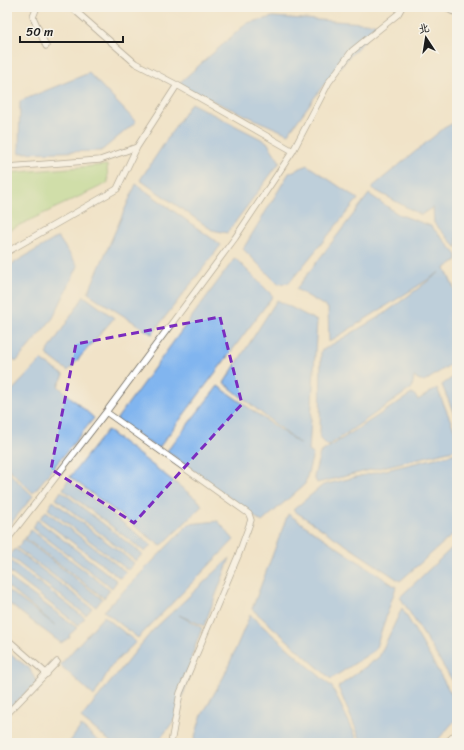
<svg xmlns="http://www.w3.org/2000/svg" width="464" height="750" viewBox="0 0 464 750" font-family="Sriracha,'LXGW WenKai TC',sans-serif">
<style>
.green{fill:#a8d784;stroke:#627a50}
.water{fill:#81b5ef;stroke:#4e6886}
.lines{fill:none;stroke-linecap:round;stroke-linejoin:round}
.service-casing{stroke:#676258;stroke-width:7}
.tertiary-casing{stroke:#676258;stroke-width:16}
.service{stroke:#fff;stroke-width:5.5}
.tertiary{stroke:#fff;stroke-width:14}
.marked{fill:none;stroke:#7b2cbf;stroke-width:3;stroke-dasharray:8 5;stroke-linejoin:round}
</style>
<rect width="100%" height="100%" fill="#f7f3e8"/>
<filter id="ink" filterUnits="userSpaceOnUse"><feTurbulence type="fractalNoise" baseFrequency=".025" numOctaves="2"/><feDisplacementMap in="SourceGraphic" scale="8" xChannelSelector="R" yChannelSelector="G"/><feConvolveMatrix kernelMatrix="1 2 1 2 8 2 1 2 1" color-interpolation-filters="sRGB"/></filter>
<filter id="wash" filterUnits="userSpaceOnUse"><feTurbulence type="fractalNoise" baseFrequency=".012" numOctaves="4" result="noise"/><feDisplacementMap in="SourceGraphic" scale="16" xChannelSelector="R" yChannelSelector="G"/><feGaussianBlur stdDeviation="0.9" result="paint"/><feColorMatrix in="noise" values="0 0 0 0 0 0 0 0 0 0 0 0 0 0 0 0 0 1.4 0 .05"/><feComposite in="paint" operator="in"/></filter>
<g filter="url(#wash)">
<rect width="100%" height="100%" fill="#f1e3c8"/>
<path class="green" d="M107,165L108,183L7,231V173Z"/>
<path class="water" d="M273,17L379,24L322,87L288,134L177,85L247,23Z
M89,73L136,122L101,151L19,153L20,101Z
M191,103L267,142L280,162L227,233L212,230L140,180Z
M457,121V190L454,192L457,191V248L434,223L433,207L421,215L371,188L444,128Z
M307,165L358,199L289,283L278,284L243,249L289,173Z
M136,184L221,245L152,334L88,293Z
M369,194L398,214L431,226L457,255V260L445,268L457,295V360L424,382L414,377L412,388L328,446L320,438L321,351L384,314L440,272L329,342L328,308L296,289Z
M58,237L78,266L53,318L16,362L7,352V267Z
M235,258L273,296L158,449L116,420Z
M84,296L114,318L68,371L46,354Z
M277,300L317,321L309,451L313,454L305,484L262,522L167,451L218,386L300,444L224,383Z
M41,360L64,375L58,386L94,418L33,493L7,467V396Z
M457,374V421L442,385Z
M437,388L457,436V449L317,483L314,477L320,453L413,393L418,400Z
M107,430L199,501L202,506L161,546L70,477Z
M457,453V531L400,581L293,510L323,485Z
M7,471L33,496L7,528Z
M68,480L151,545L145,552L63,489Z
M61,491L142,554L136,561L56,499Z
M53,501L134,563L128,570L48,509Z
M46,511L126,572L120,578L40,518Z
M288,514L396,587L375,650L331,679L252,609Z
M37,520L117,581L112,588L33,528Z
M218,521L234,540L138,638L104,611L189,524Z
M31,530L110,590L104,598L25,538Z
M24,539L102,599L96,607L17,548Z
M457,543V688L400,597Z
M15,549L92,608L86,615L9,556Z
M230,558L204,626L179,615L202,628L191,658L194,660L176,718L157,743H112L81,718L153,630Z
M9,560L85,618L78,625L7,570V562Z
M7,576L77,628L69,635L70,637L61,643L7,602V590L55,625L7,586Z
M402,608L457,704V718L435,743H362L338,687L379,657Z
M250,615L332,687L359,743H193L201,717L224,676Z
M104,616L136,642L112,665L94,696L60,665Z
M7,652L29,668L37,683L7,710Z
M81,726L101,743H69Z"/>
</g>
<g filter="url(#ink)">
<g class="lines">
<defs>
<path id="service" d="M37,7L33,17L46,46
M71,7L135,63L177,85L293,151
M7,167L100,160L137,147L177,85
M7,252L117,189L137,147
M106,412L249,514L251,520L238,556L180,693L171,743
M7,540L106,412L235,238L293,151L329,82L352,51L398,14L402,7
M7,639L47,674
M7,714L57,662
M446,743L457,733"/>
<path id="tertiary" d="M453,7L457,8"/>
</defs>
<use href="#service" class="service-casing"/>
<use href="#tertiary" class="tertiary-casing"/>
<use href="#service" class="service"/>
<use href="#tertiary" class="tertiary"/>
</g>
</g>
<path d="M0 0H464V750H0ZM220,317L242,404L134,523L51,469L76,344Z" fill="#f1e3c8" fill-opacity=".55" fill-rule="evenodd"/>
<path class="marked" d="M220,317L242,404L134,523L51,469L76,344Z"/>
<rect width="464" height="750" fill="none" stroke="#f7f3e8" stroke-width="24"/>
<g transform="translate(426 38) rotate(348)" stroke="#f7f3e8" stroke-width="3" paint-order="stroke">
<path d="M0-3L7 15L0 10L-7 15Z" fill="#1c1c1c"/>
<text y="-6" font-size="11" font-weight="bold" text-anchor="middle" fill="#1c1c1c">北</text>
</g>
<path d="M20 36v6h103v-6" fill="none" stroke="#1c1c1c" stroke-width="2"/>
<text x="26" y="36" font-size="12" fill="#1c1c1c" stroke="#f7f3e8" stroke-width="3" paint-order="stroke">50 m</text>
</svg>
